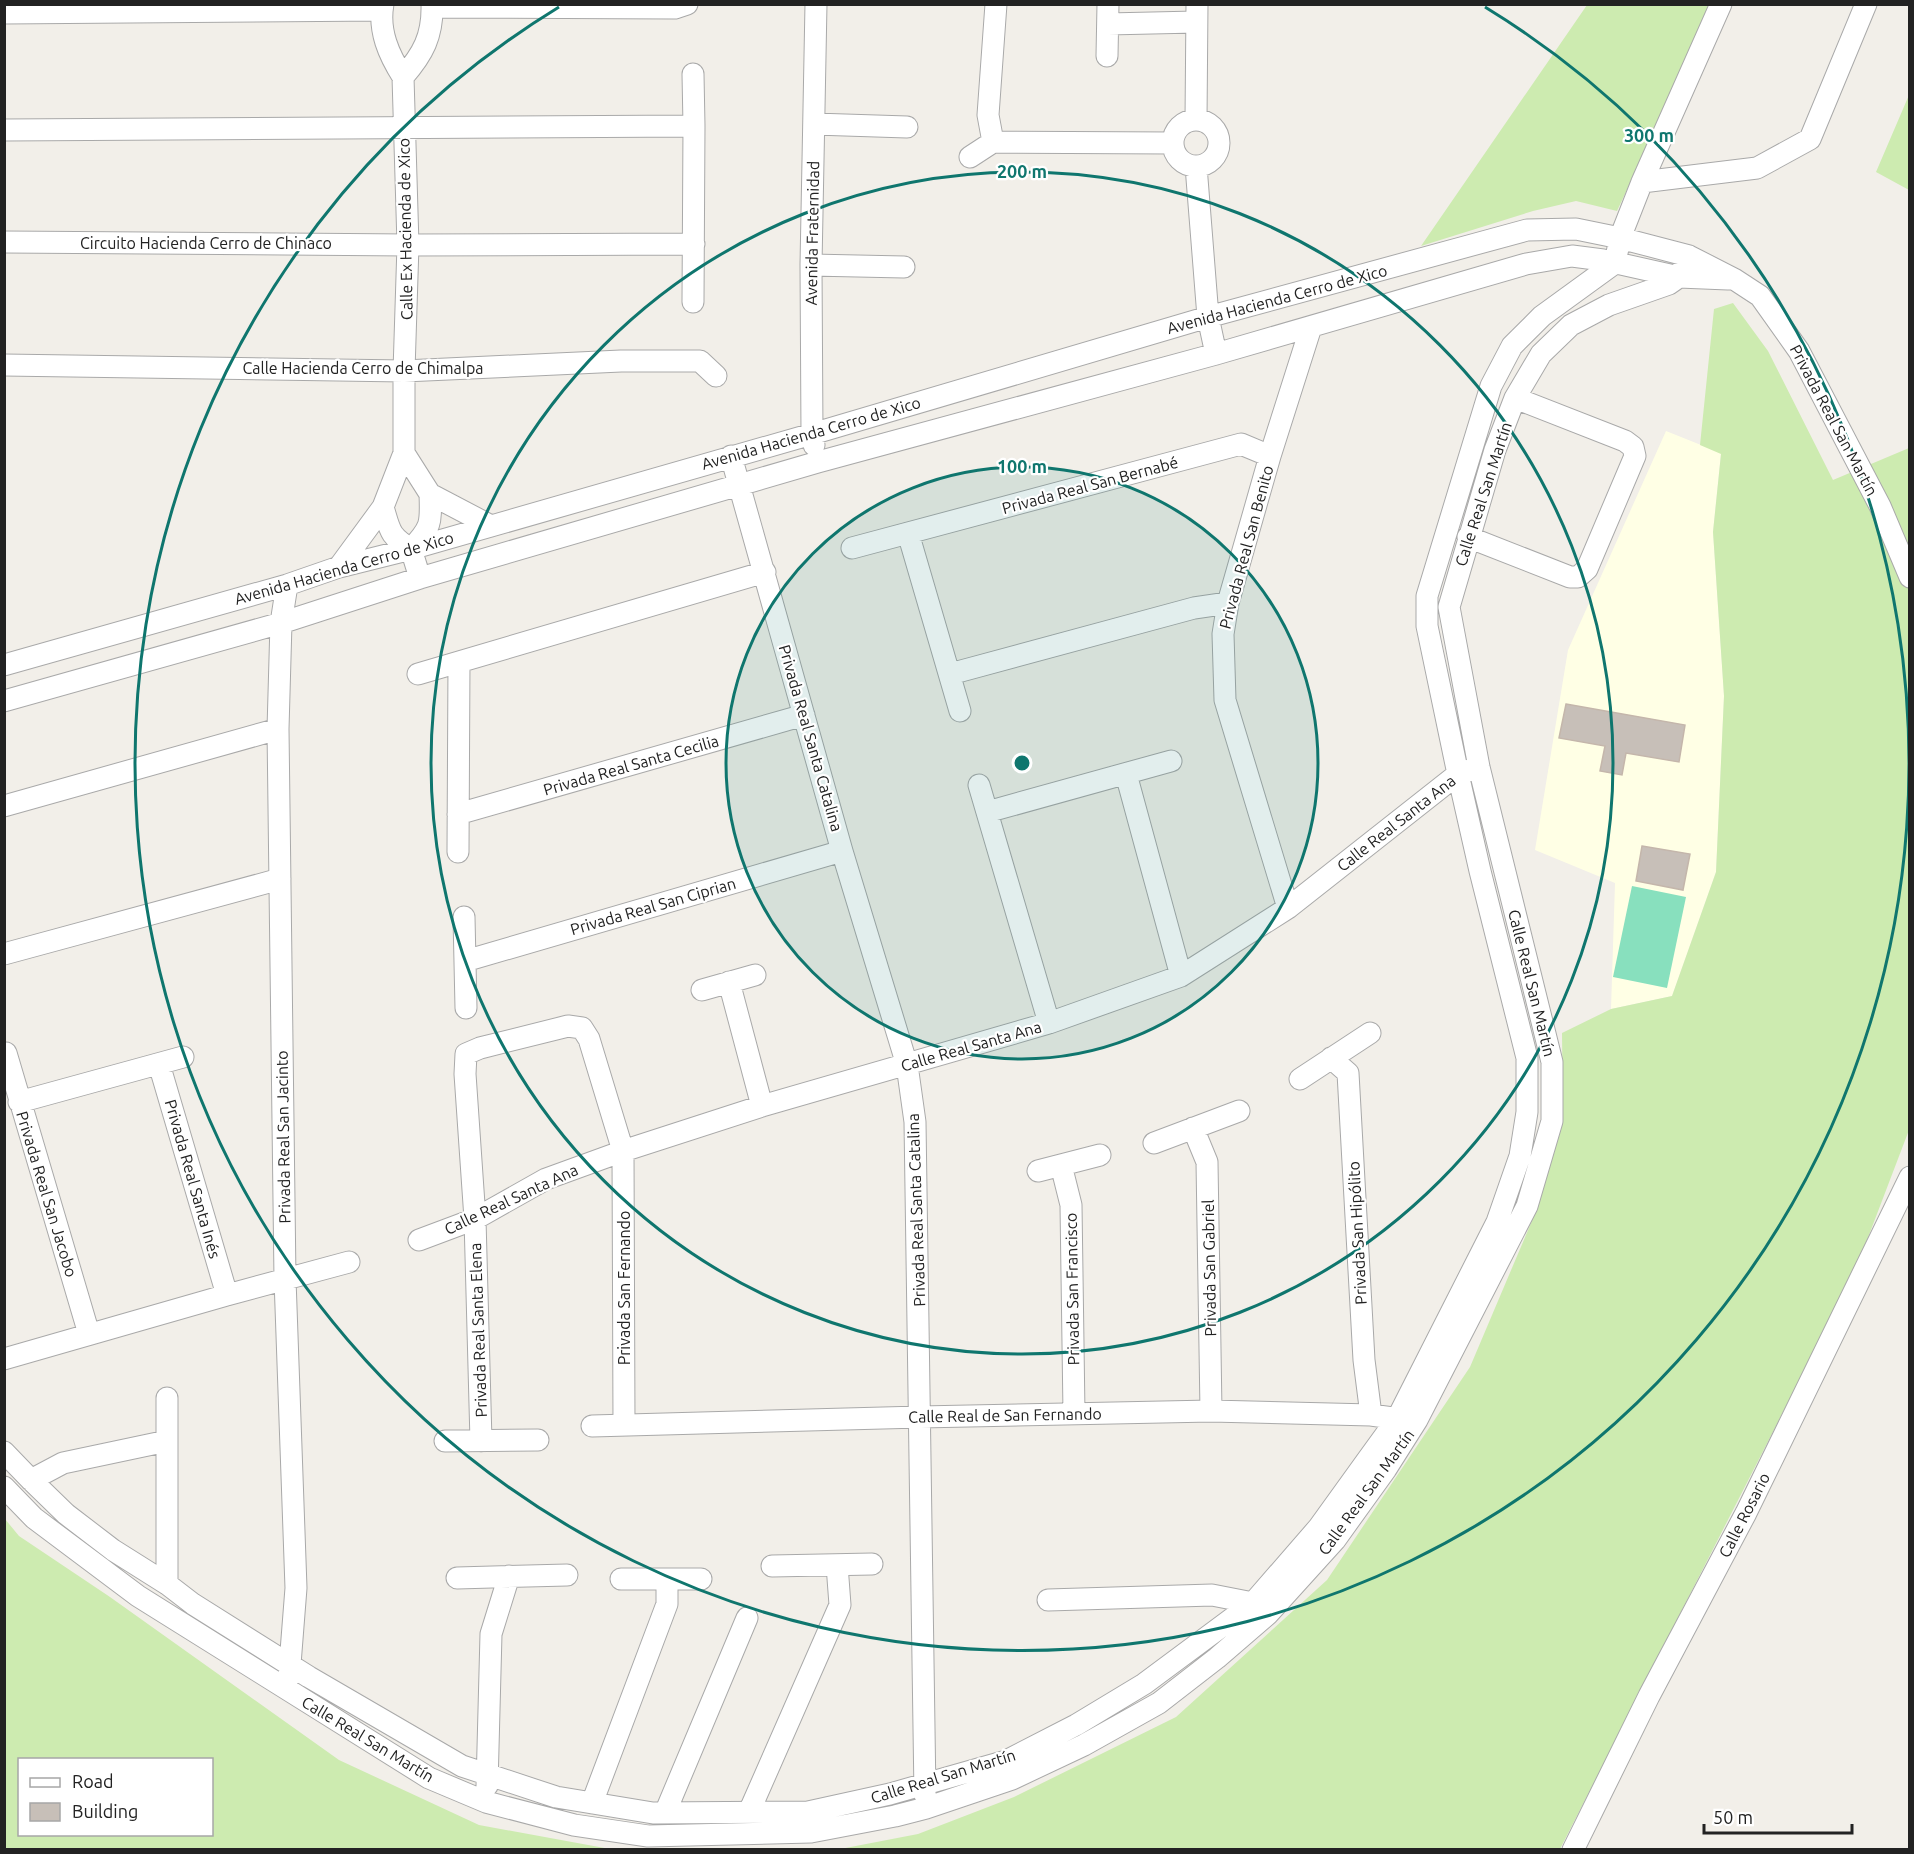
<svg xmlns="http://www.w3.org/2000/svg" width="1914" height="1854" viewBox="0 0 1914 1854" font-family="Ubuntu,sans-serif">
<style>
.education{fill:#ffffe5}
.grass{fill:#cdebb0;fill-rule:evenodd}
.pitch{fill:#88e0be}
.building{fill:#c7bfb8;stroke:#c4b6ab;stroke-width:1.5}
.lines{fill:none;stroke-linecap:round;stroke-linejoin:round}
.minor-casing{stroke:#a9a9a9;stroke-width:23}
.minor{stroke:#fff;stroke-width:21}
.ring{fill:none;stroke:#0f766e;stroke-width:3}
.labels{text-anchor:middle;stroke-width:4.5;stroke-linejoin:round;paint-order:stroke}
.street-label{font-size:16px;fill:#222;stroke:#fff}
.centre{fill:#0f766e;stroke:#fff;stroke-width:3}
.ring-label{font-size:18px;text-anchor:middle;font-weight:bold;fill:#0f766e;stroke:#fff;stroke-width:4.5;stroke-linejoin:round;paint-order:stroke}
</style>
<rect width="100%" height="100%" fill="#f2efe9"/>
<path class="education" d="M1666,431L1721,453L1713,532L1724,696L1716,872L1672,996L1611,1009L1615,883L1535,850L1568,650Z"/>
<path class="grass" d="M1587,5H1713L1617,211L1576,201L1533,211L1421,246Z
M1909,95V190L1876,172Z
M1733,303L1768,351L1833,480L1909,448V1130L1856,1269L1560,1849L835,1850L918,1834L1014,1797L1176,1717L1327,1580L1470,1367L1534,1216L1563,1122L1562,1033L1611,1009L1672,996L1716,872L1724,696L1713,532L1721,454L1700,445L1714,309Z
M5,1519L19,1536L110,1597L339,1760L479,1825L610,1849H5ZM20,1760H212V1834H20Z"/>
<path class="pitch" d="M1632,886L1686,897L1667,988L1613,977Z"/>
<path class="building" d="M1566,704L1685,725L1679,762L1626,753L1622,775L1600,771L1605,746L1559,738Z
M1642,846L1690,854L1683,890L1636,881Z"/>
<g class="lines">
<defs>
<path id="minor" d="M433,7L675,8L687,4
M4,13L382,10
M1108,24L1196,22
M1107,56L1108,4
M693,74L694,126L693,302
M403,77C423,54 433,36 432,4
M1196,120L1197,4
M1173 143a23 23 0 1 1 46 0a23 23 0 1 1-46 0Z
M814,124L907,127
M4,130L694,126
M993,142L988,115L996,4
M970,157L993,142L1173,143
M1196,166L1208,317L1216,354
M1642,182L1757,168L1810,139L1866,4
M4,242L408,245L694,244
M811,265L904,267
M4,365L404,371L621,361H700L716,376
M814,445L812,434L811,265L816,4
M404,453L430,494L491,526
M731,456L842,851L907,1065L915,1122L925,1795
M383,507C390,530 389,536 411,549L420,578
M908,533L960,711
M1468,537L1570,577H1578L1587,569L1635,456L1633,447L1625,441L1515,398
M852,548L1241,444L1270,456
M411,549C432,527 431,523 430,494
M339,567L383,507L404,453V371L408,245L403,77C389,55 378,31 383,4
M287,585L281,623L278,729L285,1279L296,1588L289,1677
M4,665L287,585L339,567L411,549L812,434L1208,317L1527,230L1576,229L1620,238L1689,256L1734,279L1760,296L1799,351L1880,506L1910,577
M418,674L765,572
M950,674L1194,608L1228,603
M4,701L281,623L420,578L818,462L1216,354L1526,264L1572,256L1603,260L1679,277L1728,279
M1126,774L1181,976
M979,785L1049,1023
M4,806L278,729
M987,812L1171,761
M458,814L804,715
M458,852L459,662
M1288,908L1225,700L1223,634L1228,603L1270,456L1311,327
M464,917L466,1008
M4,954L280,879
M465,961L842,851
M729,982L762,1106
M702,990L755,975
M6,1053L89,1334
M1331,1058L1348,1073L1364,1360L1371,1415
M159,1064L227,1295
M1300,1079L1370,1033
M19,1102L183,1057
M1193,1128L1207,1162L1211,1411
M1154,1143L1239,1111
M1061,1165L1071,1205L1074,1413
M1038,1171L1100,1155
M419,1240L475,1219L546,1179L623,1151L762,1106L1049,1023L1181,976L1288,908L1458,774L1470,770
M4,1359L227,1295L349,1262
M592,1426L920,1417L1211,1411L1371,1415L1407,1420
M445,1441L538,1440
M481,1441L475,1219L465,1074L466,1054L480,1048L568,1026L582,1028L589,1039L623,1151L624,1425
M4,1452L31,1480L66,1514L113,1550L167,1584L193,1604L309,1677L462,1766L556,1797L653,1813L808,1812L890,1794L1006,1761L1076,1725L1144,1684L1253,1603L1319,1527L1368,1459L1397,1419L1497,1222L1520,1156L1527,1112V1058L1480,871L1458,774L1427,626V596L1491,386L1512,346L1542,316L1615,263L1620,238L1642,182L1721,4
M31,1480L63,1463L167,1441
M4,1487L34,1518L138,1596L429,1778L486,1802L574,1825L648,1836L811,1832L895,1816L926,1808L1012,1779L1084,1745L1159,1703L1217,1658L1268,1614L1335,1540L1386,1469L1417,1420L1527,1206L1552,1121V1062L1479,767L1449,607L1495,450L1515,398L1541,354L1571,325L1609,305L1669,284L1679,277L1689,256
M772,1566L872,1564
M457,1578L567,1575
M621,1579H701
M167,1584V1398
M1048,1600L1212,1595L1253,1603
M487,1786L491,1634L509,1576
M592,1803L667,1604V1580
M749,1812L840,1605L837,1565
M665,1813L747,1618
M1573,1850L1649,1696L1746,1513L1910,1177"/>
</defs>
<use href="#minor" class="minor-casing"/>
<use href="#minor" class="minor"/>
</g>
<circle cx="1022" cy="763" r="296" fill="#0f766e" fill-opacity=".12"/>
<g class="ring">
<circle cx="1022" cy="763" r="296"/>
<circle cx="1022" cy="763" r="591"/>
<path d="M1485 7A887 887 0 1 1 559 7"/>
</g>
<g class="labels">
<g class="street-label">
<text transform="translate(405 229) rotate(-91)" y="6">Calle Ex Hacienda de Xico</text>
<text transform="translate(812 233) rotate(-89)" y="6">Avenida Fraternidad</text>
<text x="206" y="249">Circuito Hacienda Cerro de Chinaco</text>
<text transform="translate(1277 299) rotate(-15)" y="6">Avenida Hacienda Cerro de Xico</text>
<text x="363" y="374">Calle Hacienda Cerro de Chimalpa</text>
<text transform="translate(1834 420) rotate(62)" y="6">Privada Real San Martín</text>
<text transform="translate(811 433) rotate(-16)" y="6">Avenida Hacienda Cerro de Xico</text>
<text transform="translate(1090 485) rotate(-15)" y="6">Privada Real San Bernabé</text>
<text transform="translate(1483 494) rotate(-72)" y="6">Calle Real San Martín</text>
<text transform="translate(1246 547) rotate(-75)" y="6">Privada Real San Benito</text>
<text transform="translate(344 568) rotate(-16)" y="6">Avenida Hacienda Cerro de Xico</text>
<text transform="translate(811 738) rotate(74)" y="6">Privada Real Santa Catalina</text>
<text transform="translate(631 765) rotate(-16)" y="6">Privada Real Santa Cecilia</text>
<text transform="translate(1396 823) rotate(-38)" y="6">Calle Real Santa Ana</text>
<text transform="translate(653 906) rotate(-16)" y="6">Privada Real San Ciprian</text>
<text transform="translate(1532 983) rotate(76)" y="6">Calle Real San Martín</text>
<text transform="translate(971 1046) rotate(-16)" y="6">Calle Real Santa Ana</text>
<text transform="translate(283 1137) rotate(-91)" y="6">Privada Real San Jacinto</text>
<text transform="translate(193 1179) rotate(74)" y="6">Privada Real Santa Inés</text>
<text transform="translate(47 1194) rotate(73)" y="6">Privada Real San Jacobo</text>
<text transform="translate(511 1199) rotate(-25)" y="6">Calle Real Santa Ana</text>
<text transform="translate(916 1210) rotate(-92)" y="6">Privada Real Santa Catalina</text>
<text transform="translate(1357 1233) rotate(-93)" y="6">Privada San Hipólito</text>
<text transform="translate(1209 1268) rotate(-91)" y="6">Privada San Gabriel</text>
<text transform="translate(624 1288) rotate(-90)" y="6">Privada San Fernando</text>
<text transform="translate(1072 1289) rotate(-91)" y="6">Privada San Francisco</text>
<text transform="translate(478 1330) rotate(-92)" y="6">Privada Real Santa Elena</text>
<text transform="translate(1005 1415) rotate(-1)" y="6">Calle Real de San Fernando</text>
<text transform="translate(1366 1492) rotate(-54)" y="6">Calle Real San Martín</text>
<text transform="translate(1744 1515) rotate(-63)" y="6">Calle Rosario</text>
<text transform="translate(368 1739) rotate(31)" y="6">Calle Real San Martín</text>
<text transform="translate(943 1776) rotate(-17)" y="6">Calle Real San Martín</text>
</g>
</g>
<circle cx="1022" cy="763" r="9" class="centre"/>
<g class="ring-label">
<text x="1649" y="142">300 m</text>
<text x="1022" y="178">200 m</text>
<text x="1022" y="473">100 m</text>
</g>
<rect width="1914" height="1854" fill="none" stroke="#222222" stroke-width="12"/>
<rect x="18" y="1758" width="195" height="78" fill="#ffffff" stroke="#a7a7a7" stroke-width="1.5"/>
<rect x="30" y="1778" width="30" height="9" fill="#ffffff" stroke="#a7a7a7" stroke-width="1.5"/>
<text x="72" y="1788" font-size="18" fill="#222222">Road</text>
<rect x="30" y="1803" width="30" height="18" fill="#c7bfb8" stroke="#a7a7a7" stroke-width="1.5"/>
<text x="72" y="1818" font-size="18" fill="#222222">Building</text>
<path d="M1704 1824v9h148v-9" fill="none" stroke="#222222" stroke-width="3"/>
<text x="1713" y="1824" font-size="18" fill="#222222" stroke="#ffffff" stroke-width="4.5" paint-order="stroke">50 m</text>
</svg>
